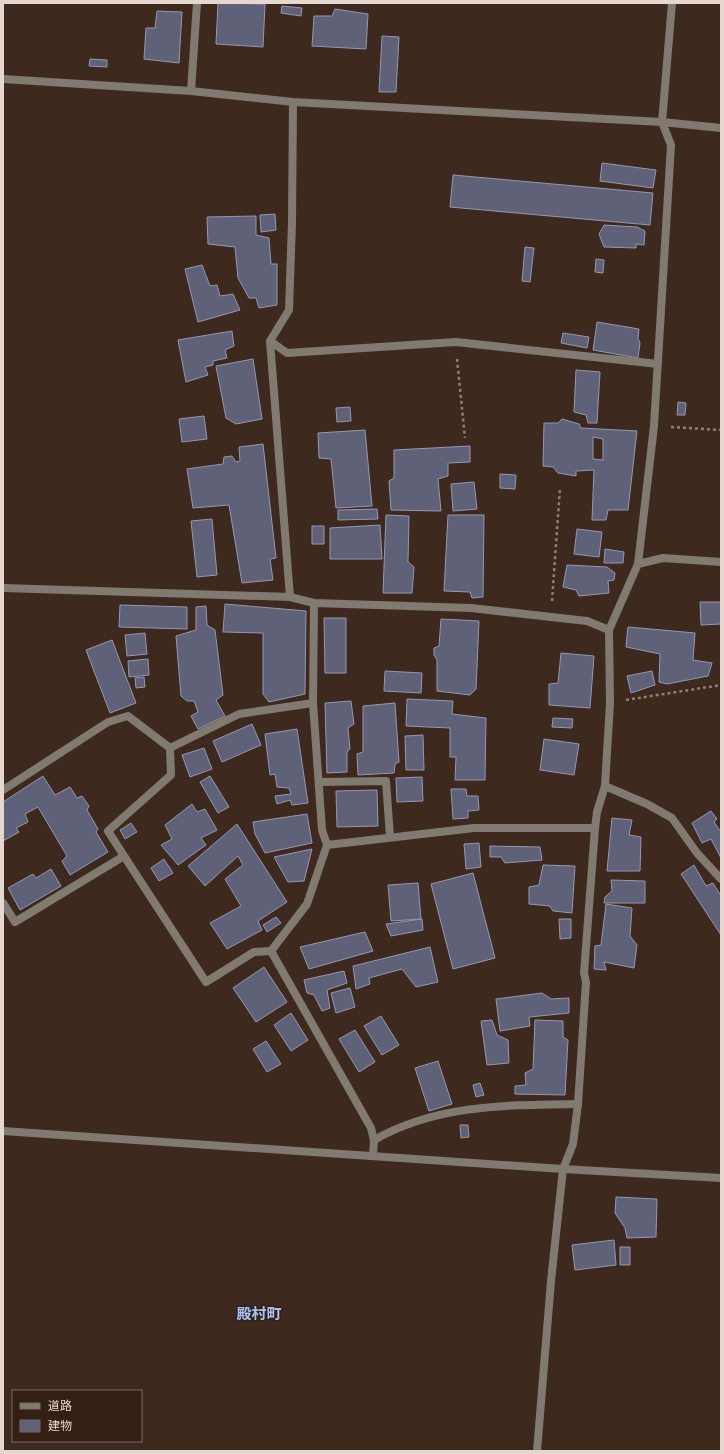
<svg xmlns="http://www.w3.org/2000/svg" width="724" height="1454" viewBox="0 0 724 1454" font-family="'IBM Plex Sans','Noto Sans JP',sans-serif">
<style>
.building{fill:#5f6178;stroke:#9698b1;fill-rule:evenodd}
.lines{fill:none;stroke-linecap:round;stroke-linejoin:round}
.path{stroke:#917f77;stroke-width:2.5;stroke-dasharray:3 3;stroke-linecap:butt}
.service{stroke:#807a70;stroke-width:8}
.minor{stroke:#807a70;stroke-width:8}
.labels{text-anchor:middle;stroke-width:3;stroke-linejoin:round;paint-order:stroke}
.quarter-label{font-size:15px;font-weight:bold;fill:#a9c0f5;stroke:#341f15}
</style>
<rect width="100%" height="100%" fill="#3e291f"/>
<path class="building" d="M218,3L265,4L263,47L216,44Z
M282,6L302,8L301,16L281,13Z
M335,9L368,14L366,49L312,46L314,16H332Z
M157,11L182,12L179,63L144,59L146,28H155Z
M382,36L399,37L396,92H379Z
M90,59L107,60V67L89,66Z
M602,163L656,170L653,188L600,181Z
M453,175L653,193L650,225L450,207Z
M275,214L276,230L261,232L260,215Z
M256,216V235L269,238L271,264H277V305L259,308L256,298H249L238,278L235,247L208,244L207,217Z
M604,225L637,227L645,231L644,245L636,244V248L604,247L599,234Z
M525,247L534,248L530,282L522,281Z
M596,259L604,260L603,273L595,272Z
M202,265L210,286L217,285L220,296L233,294L240,310L198,322L185,269Z
M597,322L639,329L638,338L640,343L638,358L593,350Z
M232,331L234,346L225,350L227,358L213,361V365L205,367L208,375L186,382L178,340Z
M563,333L589,337L587,348L561,343Z
M253,359L262,419L236,424L226,418L216,366Z
M576,370L600,372L597,423H588L586,415L574,412Z
M678,402L686,403L685,415H677Z
M350,407L351,421L337,422L336,408Z
M204,416L207,439L182,442L179,419Z
M562,419L579,424L581,428L637,431L628,510H608L606,520H592L594,470L576,471V476L558,473L553,467L543,466L544,423H558ZM593,437L603,439V460L593,459Z
M365,430L372,506L336,508L331,459L319,458L318,433Z
M263,444L276,558L270,559L273,580L242,583L229,505L193,508L187,469L223,464L224,457L232,456L236,462L240,461L239,447Z
M470,446V462L448,463V476L438,479L441,511L391,510L389,481L394,478V450Z
M500,474L516,475L515,489L500,488Z
M474,482L477,509L453,511L451,484Z
M377,509L378,519L338,520V510Z
M386,515L409,516L408,562L414,567L412,593H383Z
M448,515H484L483,597L472,598L470,592L444,591Z
M212,519L217,575L197,577L191,521Z
M380,525L382,559H330V528Z
M312,526H324V544H312Z
M577,529L602,532L599,557L574,554Z
M605,549L624,552L623,563H604Z
M567,565L607,567L615,573L614,580L608,581L609,593L579,596L576,590L563,587Z
M700,602H721V624L701,625Z
M225,604L306,611L305,694L269,702L263,694V633L223,632Z
M120,605L187,607V629L119,627Z
M206,606L207,625L215,630L223,695L216,700L225,716L198,729L191,716L198,712L194,701H187L181,696L176,636L196,630V607Z
M324,618H346V673H325Z
M441,619L479,621L476,689L470,695L437,691V660L434,655V648L439,646Z
M628,627L695,633L693,660L712,663L708,676L667,684L659,682L660,654L626,647Z
M145,633L147,654L127,656L125,635Z
M112,640L136,703L110,713L86,650Z
M561,653L594,656L590,708L549,705V684L558,683Z
M148,659L149,675L129,677L128,661Z
M385,671L422,673L421,693L384,691Z
M652,671L655,685L631,693L627,676Z
M144,677L145,687L136,688L135,678Z
M407,699L453,701L452,714L486,718L485,780H455L456,757H450V728L406,726Z
M351,701L354,724L348,728L350,749L347,752V772L327,773L325,703Z
M395,703L399,762L395,764L394,773L358,775L357,754L363,752V706Z
M553,718L573,719L572,728L552,727Z
M252,724L261,745L222,762L213,741Z
M297,729L308,803L292,805L290,800L277,804L275,796L291,794L289,788L277,787L275,774L270,775L265,734Z
M423,735L424,770H406L405,736Z
M544,739L579,744L574,775L540,770Z
M204,748L212,769L190,777L182,755Z
M43,776L55,795L70,787L77,798L82,796L89,806L87,810L98,829L96,832L108,852L70,875L62,861L67,856L38,807L25,814L28,822L16,828L19,832L3,841V802Z
M210,776L229,807L218,813L200,782Z
M422,777L423,801L397,802L396,778Z
M451,789H466L467,796H478L479,810L468,811V818L453,819Z
M377,790L378,826L337,827L336,791Z
M192,804L197,812L205,809L217,830L201,838L206,845L178,865L161,845L172,839L165,825Z
M711,811L717,819L714,822L721,832V858L711,839L702,843L692,823Z
M307,814L312,843L265,853L255,834L253,822Z
M612,818L632,820L629,835L641,837L640,871H607Z
M131,823L137,832L125,839L120,830Z
M237,824L287,902L258,921L262,930L227,949L210,923L241,906L225,879L243,865L238,856L205,886L188,866Z
M479,843L481,867L466,869L464,844Z
M490,846L540,847L542,860L505,863L501,857H490Z
M312,849L304,881L288,882L274,857Z
M164,859L173,873L159,881L151,868Z
M543,865L575,866L572,913L553,911L550,906L529,904V887L539,885Z
M694,865L706,886L713,883L721,896V935L681,874Z
M51,869L61,886L20,910L8,888L33,874L36,878Z
M473,873L495,958L453,969L431,884Z
M611,880L645,881V903H604L605,897L612,891Z
M418,883L421,919L391,921L388,885Z
M606,904L632,908L630,936L637,945L634,968L604,962L606,970L594,969L595,946L601,945Z
M276,917L281,923L267,932L263,925Z
M422,919L423,930L391,936L386,924Z
M559,919H571V938L560,939Z
M365,932L373,951L309,969L300,947Z
M430,947L438,982L416,987L402,969L369,978L370,984L356,989L353,966Z
M264,967L287,1002L256,1022L233,988Z
M344,971L347,983L327,990L330,1008L322,1011L314,995L307,993L304,980Z
M350,988L355,1007L336,1013L331,993Z
M542,993L551,999L569,998V1013L529,1017L530,1026L500,1031L496,999Z
M291,1013L308,1040L291,1051L274,1025Z
M381,1016L399,1045L382,1055L364,1026Z
M492,1020L497,1035L508,1040L509,1063L487,1065L481,1021Z
M535,1020L563,1021V1037L568,1040L565,1095L515,1094V1086L526,1085L525,1073L533,1069Z
M355,1030L375,1062L359,1072L339,1039Z
M266,1041L281,1064L267,1072L253,1049Z
M438,1061L452,1104L429,1111L415,1068Z
M480,1083L484,1095L476,1097L473,1085Z
M460,1125H468L469,1137L461,1138Z
M616,1197L657,1199L656,1237L627,1238L625,1228L615,1213Z
M614,1240L616,1265L575,1270L572,1245Z
M620,1247H630V1265H620Z"/>
<g class="lines">
<path class="path" d="M457,359L465,438
M671,427L721,430
M552,601L560,488
M626,700L721,685"/>
<path class="service" d="M374,1140C437,1104 508,1105 578,1104"/>
<path class="minor" d="M3,79L191,91L293,102L662,122L721,128
M191,91L197,3
M270,341L287,353L456,342L658,364
M638,564L663,558L721,562
M3,588L290,597L314,603L471,608L587,621L609,630
M290,597L270,341L289,310L292,222L293,102
M314,603L313,703L322,830L327,845L307,904L271,951L371,1128L374,1140L373,1155
M319,782L386,781L390,837
M605,786L647,804L672,818L697,853L721,879
M3,790L108,722L128,716L170,748L239,714L313,703
M327,845L474,828H595
M124,856L108,831L171,775L170,748
M3,903L15,922L124,856L206,982L254,952L271,951
M3,1131L563,1169L721,1178
M537,1451L551,1281L563,1169L573,1144L578,1104L586,982L584,973L595,828L597,812L605,786L610,703L609,630L638,564L654,426L671,145L662,122L672,3"/>
</g>
<g class="labels">
<g class="quarter-label">
<text x="259" y="1319">殿村町</text>
</g>
</g>
<rect width="724" height="1454" fill="none" stroke="#e6d7d1" stroke-width="8"/>
<rect x="12" y="1390" width="130" height="52" fill="#341f15" stroke="#7b6960"/>
<rect x="20" y="1403" width="20" height="6" fill="#807a70" stroke="#7b6960"/>
<text x="48" y="1410" font-size="12" fill="#e6d7d1">道路</text>
<rect x="20" y="1420" width="20" height="12" fill="#5f6178" stroke="#7b6960"/>
<text x="48" y="1430" font-size="12" fill="#e6d7d1">建物</text>
</svg>
